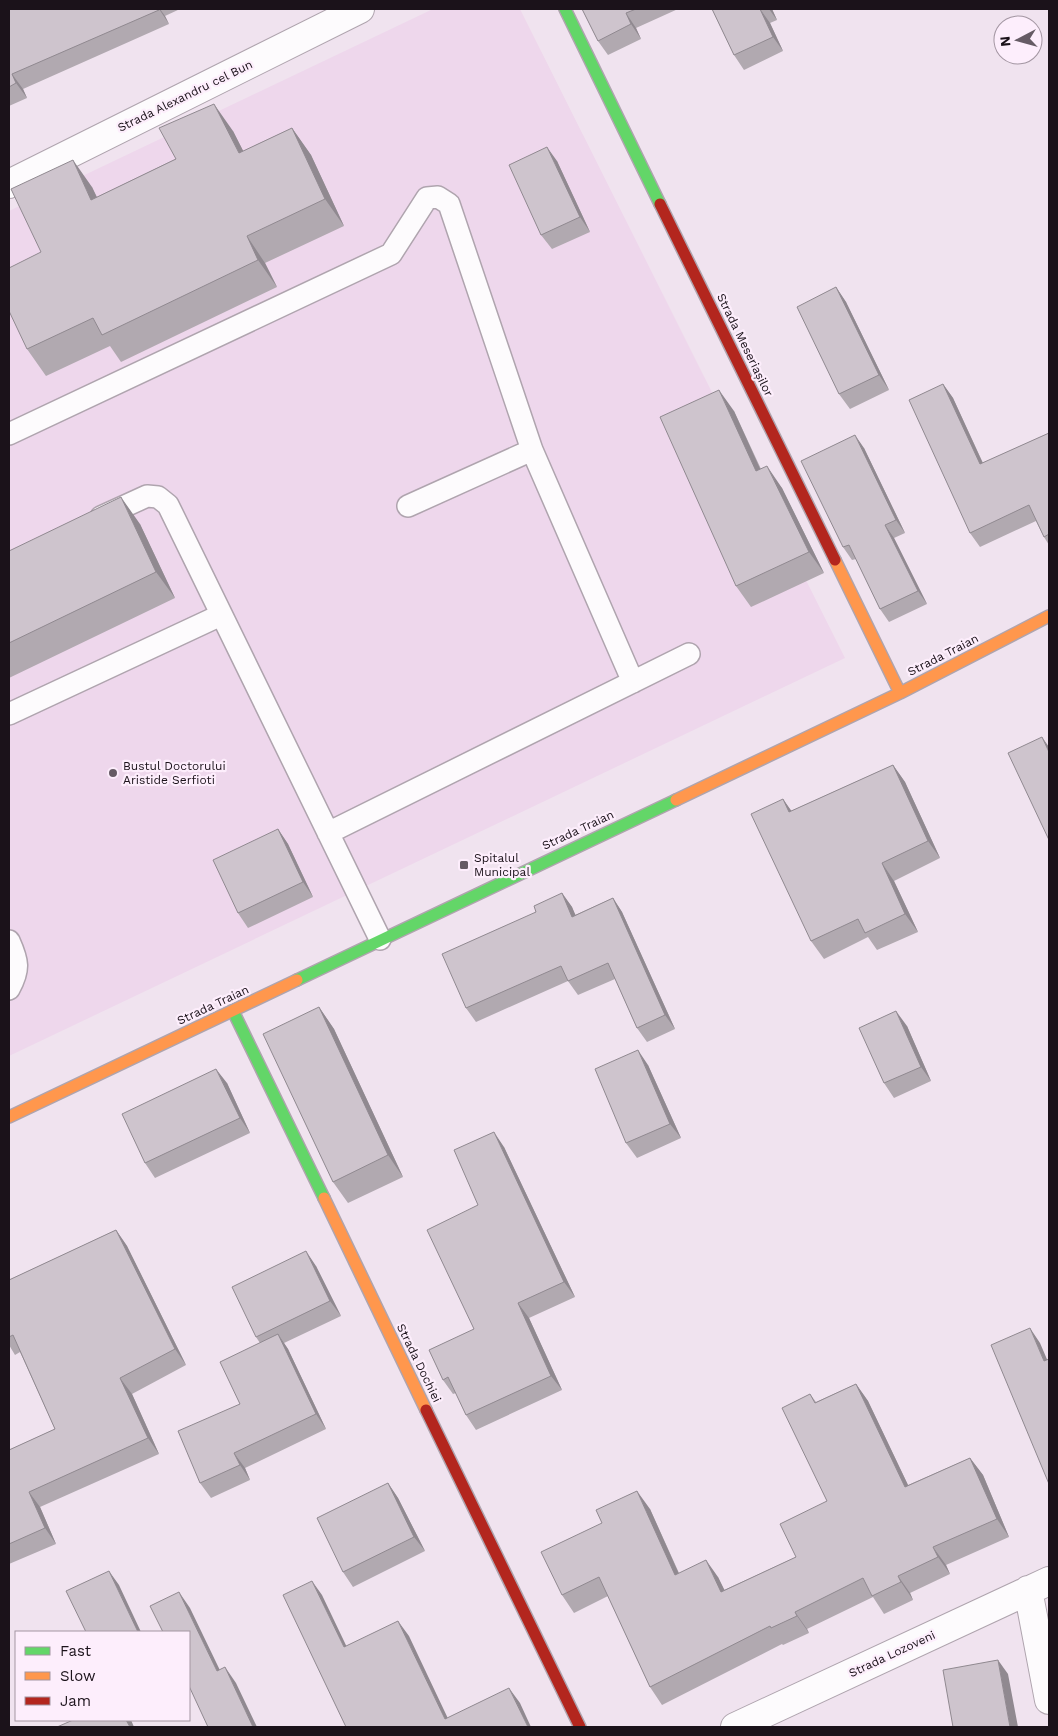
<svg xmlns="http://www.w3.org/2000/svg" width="1058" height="1736" viewBox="0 0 1058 1736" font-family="'Work Sans',sans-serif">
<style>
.built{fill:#eed7ec}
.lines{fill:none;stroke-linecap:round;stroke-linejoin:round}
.lane-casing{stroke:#afa4ae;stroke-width:24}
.street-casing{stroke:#afa4ae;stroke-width:30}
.fast-casing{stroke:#afa4ae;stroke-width:14}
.slow-casing{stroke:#afa4ae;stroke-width:14}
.jam-casing{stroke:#afa4ae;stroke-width:14}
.lane{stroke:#fdfbfd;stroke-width:21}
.street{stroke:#fdfbfd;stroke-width:28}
.fast{stroke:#63d668;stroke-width:11}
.slow{stroke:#ff974d;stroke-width:11}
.jam{stroke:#b3261e;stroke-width:11}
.wall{fill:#b1a9b0}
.shaded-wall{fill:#908990}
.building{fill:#cec4cd;stroke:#908990}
.poi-dot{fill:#665b65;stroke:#fdeefc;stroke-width:2}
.labels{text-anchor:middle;stroke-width:4.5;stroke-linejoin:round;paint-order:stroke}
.street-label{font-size:12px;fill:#1b121a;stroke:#fdeefc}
.poi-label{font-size:12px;fill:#1b121a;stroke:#fdeefc;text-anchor:start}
</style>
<rect width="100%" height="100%" fill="#f0e3ef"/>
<path class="built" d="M433,9H520L845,658L9,1056V211Z"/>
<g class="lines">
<defs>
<path id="lane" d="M9,434L391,254L427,198L438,197L449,204L532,450L633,682
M408,506L532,450
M101,517L147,496L158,497L168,505L380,939
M9,714L221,615
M328,833L689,654
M9,941C18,961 20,969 9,989"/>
<path id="street" d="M9,184L360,9
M1028,1590L1049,1700
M735,1727L1049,1581"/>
<path id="fast" d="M565,9L660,204
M297,980L676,800
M233,1011L324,1198"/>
<path id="slow" d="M835,560L900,693
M676,800L900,693L1049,616
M9,1117L297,980
M324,1198L426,1410"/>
<path id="jam" d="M660,204L835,560
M426,1410L580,1727"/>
</defs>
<use href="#lane" class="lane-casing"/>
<use href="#street" class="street-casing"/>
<use href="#fast" class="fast-casing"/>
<use href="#slow" class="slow-casing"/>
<use href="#jam" class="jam-casing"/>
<use href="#lane" class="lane"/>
<use href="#street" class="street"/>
<use href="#fast" class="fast"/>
<use href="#slow" class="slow"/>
<use href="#jam" class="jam"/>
</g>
<path class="wall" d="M9,9H180L165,16L169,24L23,89L27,98L9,106Z
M582,9H678L636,28L641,39L608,55L598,41Z
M712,9H772L777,20L770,23L783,51L744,70L734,55Z
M292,128L311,155L344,226L265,263L277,287L121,362L110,346L46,376L27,349L41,252L92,187L97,197L233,131L243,151Z
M557,161L590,232L552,249L541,235Z
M836,287L846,302L889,390L850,409L839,394Z
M943,384L953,398L983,463L1049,433V545L1044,537L1036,521L980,547L970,533Z
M734,411L761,469L782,488L824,573L751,607L736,586Z
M864,448L905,533L894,538L927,604L889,622L880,609L856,559L852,560L843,547Z
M140,524L175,598L9,678V551Z
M893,765L905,782L940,858L894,881L918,932L877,950L868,937L824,959L811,941L783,799L791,811Z
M278,829L288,844L313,897L248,928L238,913Z
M562,893L572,907L575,915L613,898L622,912L675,1029L647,1042L637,1028L615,979L578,995L568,981L476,1022L466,1008L536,912Z
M319,1007L334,1029L403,1177L348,1203L333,1182Z
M907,1026L931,1081L894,1098L884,1083Z
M648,1065L681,1138L637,1158L626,1143Z
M227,1083L250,1133L155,1178L145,1163Z
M504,1147L575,1297L529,1318L562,1390L476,1430L466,1415L456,1393L453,1394L443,1380L474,1329L478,1205Z
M116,1230L127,1246L186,1365L132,1394L159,1454L40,1507L56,1544L9,1564V1450L55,1429L20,1352L15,1355L9,1345V1280Z
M316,1266L341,1316L284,1343L288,1349L326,1429L245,1468L250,1480L211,1498L200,1483L240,1404L260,1343L256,1337Z
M856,1384L868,1401L908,1485L970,1458L983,1475L1009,1537L946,1565L950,1574L910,1593L913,1600L884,1614L873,1597L807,1629L809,1633L783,1645L782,1644L662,1705L650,1687L608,1596L574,1613L562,1595L650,1509L679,1573L718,1577L724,1590L796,1557L827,1501L810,1394L816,1402Z
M388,1483L398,1498L425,1551L353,1587L343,1572Z"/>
<path class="shaded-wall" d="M159,9H160L165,16L169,24Z
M760,9L770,23L783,51L773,37Z
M769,9H772L777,20Z
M626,13L636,28L641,39L631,24Z
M12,74L23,89L27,98L16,83Z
M214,104L233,131L258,180L239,153Z
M292,128L311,155L344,226L325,199Z
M547,147L557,161L590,232L580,217Z
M73,160L92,187L110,226L91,200Z
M247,236L265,263L277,287L258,260Z
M836,287L846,302L889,390L879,375Z
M943,384L953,398L990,479L980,464Z
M719,390L734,411L771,493L756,471Z
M855,435L864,448L905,533L896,520Z
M767,466L782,488L824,573L809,552Z
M121,497L140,524L175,598L156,572Z
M885,525L894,538L927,604L918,591Z
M1042,737L1049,747V752Z
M893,765L905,782L940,858L928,841Z
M783,799L795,816L789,812Z
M278,829L288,844L313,897L303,882Z
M882,863L894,881L918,932L905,914Z
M562,893L572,907L582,930L572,917Z
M613,898L622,912L675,1029L665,1015Z
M319,1007L334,1029L403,1177L388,1155Z
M896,1011L907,1026L931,1081L921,1067Z
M638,1050L648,1065L681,1138L670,1124Z
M216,1069L227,1083L250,1133L240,1118Z
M494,1132L504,1147L575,1297L564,1282Z
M116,1230L127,1246L186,1365L175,1349Z
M306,1251L316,1266L341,1316L330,1301Z
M518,1303L529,1318L562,1390L551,1376Z
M1030,1328L1040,1343L1049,1364L1044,1361Z
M278,1334L288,1349L326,1429L316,1414Z
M120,1378L132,1394L159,1454L148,1438Z
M856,1384L868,1401L917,1504L905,1487Z
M234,1453L245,1468L250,1480L240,1465Z
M970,1458L983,1475L1009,1537L997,1519Z
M388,1483L398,1498L425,1551L414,1537Z
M637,1491L650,1509L687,1592L675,1575Z
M29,1492L40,1507L56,1544L45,1528Z
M933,1547L946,1565L950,1574L938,1557Z
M706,1560L718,1577L734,1609L721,1592Z
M109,1571L119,1585L141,1632H138Z
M898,1576L910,1593L913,1600L901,1582Z
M312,1581L322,1595L354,1662L344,1647Z
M179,1592L190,1608L228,1687L217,1671Z
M795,1612L807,1629L809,1633L797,1616Z
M398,1621L409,1636L452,1727L445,1719Z
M998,1660L1008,1674L1018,1727H1010Z
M225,1667L236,1683L257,1727H253Z
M509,1688L520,1703L531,1727H528Z
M126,1720H131L134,1727H130Z"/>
<path class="building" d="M9,9H159V10L12,74L16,83L9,87Z
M582,9H636L626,13L631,24L598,41Z
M712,9H760L773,37L734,55Z
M214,104L239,153L292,128L325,199L247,236L258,260L102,335L93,318L27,349L9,311V268L41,252L11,189L73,160L91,200L176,159L159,128Z
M547,147L580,217L541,235L509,165Z
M836,287L879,375L839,394L797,307Z
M943,384L980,464L1049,433V534L1044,537L1029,505L970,533L909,400Z
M719,390L756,471L767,466L809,552L736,586L660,417Z
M855,435L896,520L885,525L918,591L880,609L849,545L843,547L801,461Z
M121,497L156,572L9,643V551Z
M1042,737L1049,752V840L1008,753Z
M893,765L928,841L882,863L905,914L865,933L858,919L811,941L751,814L783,799L789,812Z
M278,829L303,882L238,913L213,860Z
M562,893L572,917L613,898L665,1015L637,1028L608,963L568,981L561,966L466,1008L442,954L536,912L534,906Z
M319,1007L388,1155L333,1182L263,1034Z
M896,1011L921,1067L884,1083L859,1028Z
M638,1050L670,1124L626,1143L595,1069Z
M216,1069L240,1118L145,1163L122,1114Z
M494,1132L564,1282L518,1303L551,1376L466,1415L448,1377L443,1380L429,1350L474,1329L427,1230L478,1205L454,1150Z
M116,1230L175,1349L120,1378L148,1438L29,1492L45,1528L9,1544V1450L55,1429L13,1335L9,1337V1280Z
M306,1251L330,1301L256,1337L232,1287Z
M1030,1328L1044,1361L1049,1359V1484L991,1345Z
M278,1334L316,1414L234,1453L240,1465L200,1483L178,1431L240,1404L220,1362Z
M856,1384L905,1487L970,1458L997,1519L933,1547L938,1557L898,1576L901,1582L872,1596L863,1578L795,1612L797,1616L771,1628L770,1626L650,1687L599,1577L562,1595L541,1552L602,1523L596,1510L637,1491L675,1575L706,1560L721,1592L796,1557L780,1524L827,1501L782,1408L810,1394L815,1403Z
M388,1483L414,1537L343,1572L317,1518Z
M109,1571L138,1632H86L66,1591Z
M312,1581L344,1647L398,1621L445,1719L509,1688L528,1727H346L283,1595Z
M179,1592L217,1671L225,1667L253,1727H208L189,1686V1632H163L150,1606Z
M998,1660L1010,1727H953L943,1670Z
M73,1720H126L130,1727H57Z"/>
<g class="poi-dot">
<circle cx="113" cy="773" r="5"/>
<rect x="459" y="860" width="10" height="10" rx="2.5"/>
</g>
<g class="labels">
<g class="street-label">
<text transform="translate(185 96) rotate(-26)" y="4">Strada Alexandru cel Bun</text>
<text transform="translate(745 345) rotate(64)" y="4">Strada Meseriașilor</text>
<text transform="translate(943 655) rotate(-27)" y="4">Strada Traian</text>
<text transform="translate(578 830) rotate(-25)" y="4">Strada Traian</text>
<text transform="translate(213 1005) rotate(-25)" y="4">Strada Traian</text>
<text transform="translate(419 1363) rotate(64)" y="4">Strada Dochiei</text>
<text transform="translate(892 1654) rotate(-25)" y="4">Strada Lozoveni</text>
</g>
<g class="poi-label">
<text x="123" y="770">Bustul Doctorului<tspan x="123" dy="14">Aristide Serfioti</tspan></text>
<text x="474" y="862">Spitalul<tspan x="474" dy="14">Municipal</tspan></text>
</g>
</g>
<rect width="1058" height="1736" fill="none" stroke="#1b121a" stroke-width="20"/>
<rect x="15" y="1631" width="175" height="90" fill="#fdeefc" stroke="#a396a2"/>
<rect x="25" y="1647" width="25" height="8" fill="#63d668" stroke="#a396a2"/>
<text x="60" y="1656" font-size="15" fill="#1b121a">Fast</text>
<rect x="25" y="1672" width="25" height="8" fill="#ff974d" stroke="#a396a2"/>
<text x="60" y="1681" font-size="15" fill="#1b121a">Slow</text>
<rect x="25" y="1697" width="25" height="8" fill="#b3261e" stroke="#a396a2"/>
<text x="60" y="1706" font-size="15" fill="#1b121a">Jam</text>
<g transform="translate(1018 40) rotate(264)"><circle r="24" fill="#fdeefc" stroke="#a396a2"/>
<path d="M0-4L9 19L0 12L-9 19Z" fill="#665b65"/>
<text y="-8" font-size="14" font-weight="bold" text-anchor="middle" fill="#1b121a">N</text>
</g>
</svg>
